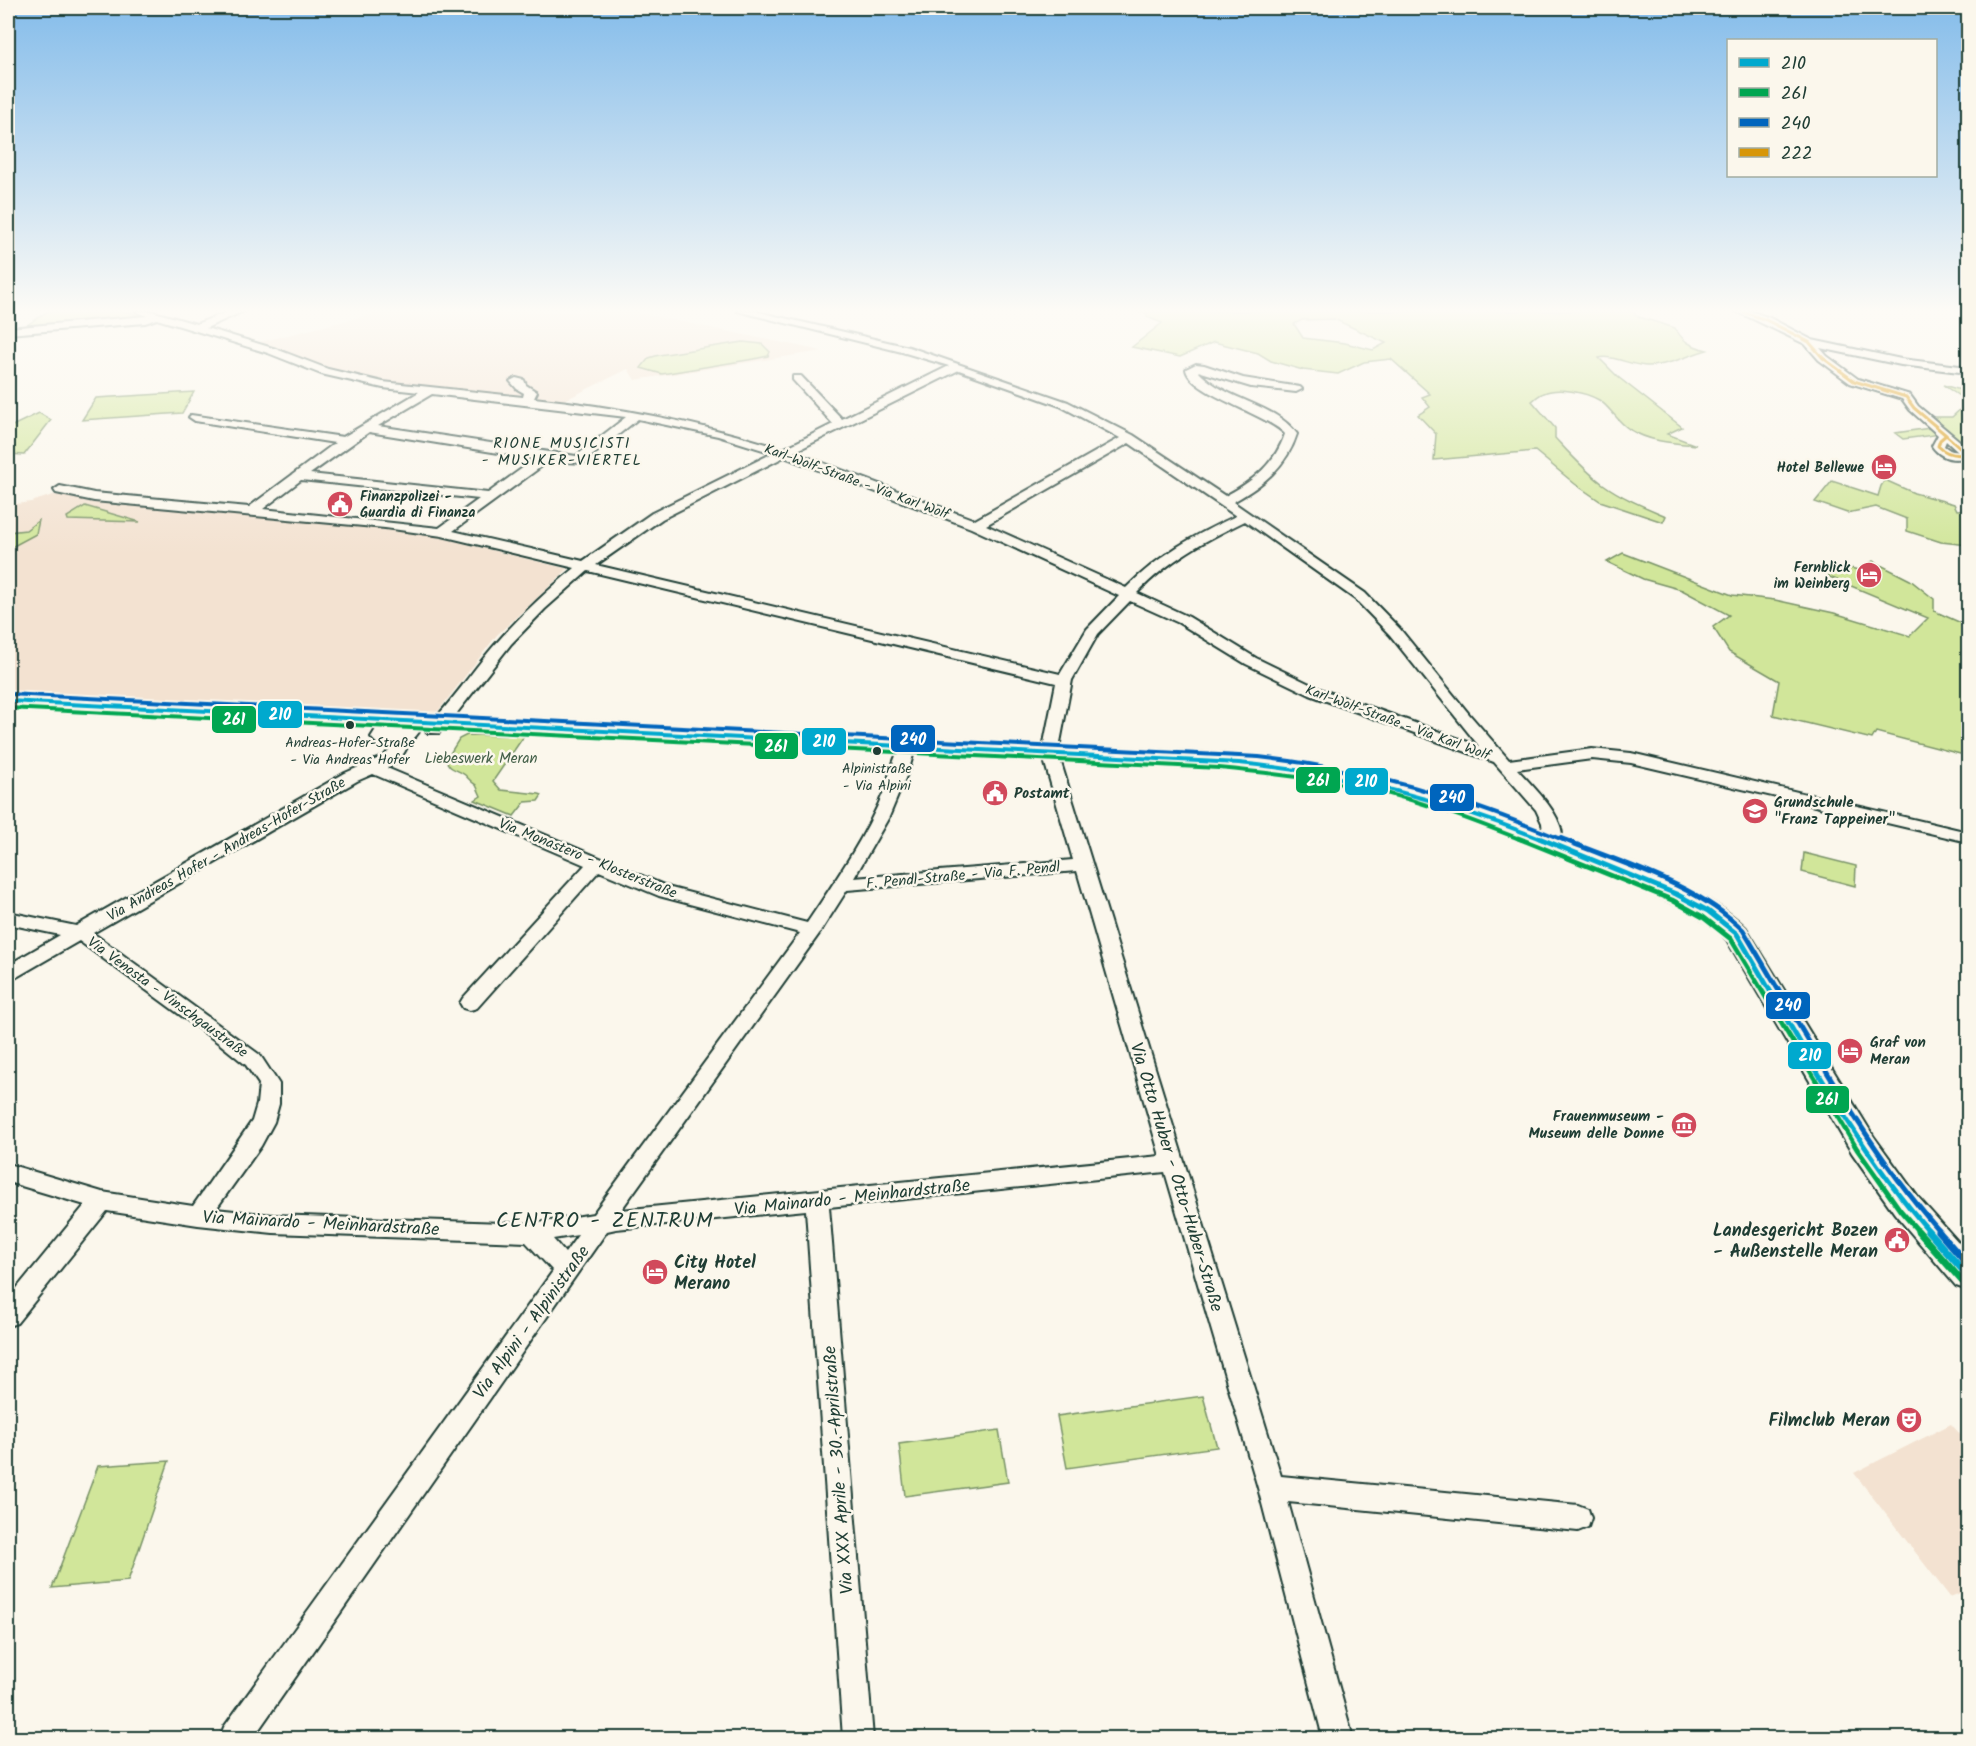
<svg xmlns="http://www.w3.org/2000/svg" width="1976" height="1746" viewBox="0 0 1976 1746" font-family="Kalam,sans-serif">
<style>
.built{fill:#f3e2d1}
.green{fill:#d1e69a;stroke:#789267;stroke-width:1.5;fill-rule:evenodd}
.lines{fill:none;stroke-linecap:round;stroke-linejoin:round}
.minor-casing{stroke:#1f3d34;stroke-width:4}
.secondary-casing{stroke:#1f3d34;stroke-width:4}
.minor{fill:#fbf7ec;fill-rule:evenodd}
.secondary{fill:#fbf7ec;fill-rule:evenodd}
.bus-1-far2-casing{stroke:#fbf7ec;stroke-width:8}
.bus-1-far1-casing{stroke:#fbf7ec;stroke-width:10}
.bus-1-casing{stroke:#fbf7ec;stroke-width:11}
.bus-2-far2-casing{stroke:#fbf7ec;stroke-width:8}
.bus-2-far1-casing{stroke:#fbf7ec;stroke-width:10}
.bus-2-casing{stroke:#fbf7ec;stroke-width:11}
.bus-3-far2-casing{stroke:#fbf7ec;stroke-width:8}
.bus-3-far1-casing{stroke:#fbf7ec;stroke-width:10}
.bus-3-casing{stroke:#fbf7ec;stroke-width:11}
.bus-4-casing{stroke:#fbf7ec;stroke-width:6}
.bus-1-far2{stroke:#00a9ce;stroke-width:4}
.bus-1-far1{stroke:#00a9ce;stroke-width:5}
.bus-1{stroke:#00a9ce;stroke-width:7}
.bus-2-far2{stroke:#00a651;stroke-width:4}
.bus-2-far1{stroke:#00a651;stroke-width:5}
.bus-2{stroke:#00a651;stroke-width:7}
.bus-3-far2{stroke:#0065bd;stroke-width:4}
.bus-3-far1{stroke:#0065bd;stroke-width:5}
.bus-3{stroke:#0065bd;stroke-width:7}
.bus-4{stroke:#d79608;stroke-width:3}
.bus-dot{fill:#1f3d34;stroke:#fbf7ec;stroke-width:2}
.labels{text-anchor:middle;stroke-width:5;stroke-linejoin:round;paint-order:stroke}
.far-poi-label{font-size:14px;font-weight:bold;fill:#1f3d34;stroke:#fbf7ec;text-anchor:end}
.far-street-label{font-size:14px;fill:#1f3d34;stroke:#fbf7ec}
.bus-label{font-size:14px;fill:#1f3d34;stroke:#fbf7ec}
.far-quarter-label{font-size:15px;letter-spacing:1.5px;fill:#1f3d34;stroke:#fbf7ec}
.park-label{font-size:15px;fill:#435f48;stroke:#fbf7ec}
.poi-label{font-size:15px;font-weight:bold;fill:#1f3d34;stroke:#fbf7ec;text-anchor:start}
.street-label{font-size:15px;fill:#1f3d34;stroke:#fbf7ec}
.near-street-label{font-size:18px;fill:#1f3d34;stroke:#fbf7ec}
.near-poi-label{font-size:18px;font-weight:bold;fill:#1f3d34;stroke:#fbf7ec;text-anchor:end}
.near-quarter-label{font-size:21px;letter-spacing:1.5px;fill:#1f3d34;stroke:#fbf7ec}
.line-badge{stroke:#fbf7ec;stroke-width:2}
.badge-label{font-size:16px;text-anchor:middle;font-weight:bold;fill:#fff}
</style>
<rect width="100%" height="100%" fill="#fbf7ec"/>
<filter id="ink" filterUnits="userSpaceOnUse"><feTurbulence type="fractalNoise" baseFrequency=".0167" numOctaves="2"/><feDisplacementMap in="SourceGraphic" scale="12" xChannelSelector="R" yChannelSelector="G"/><feConvolveMatrix kernelMatrix="1 2 1 2 8 2 1 2 1" color-interpolation-filters="sRGB"/></filter>
<g filter="url(#ink)">
<path class="built" d="M384,311H630L822,351L635,380L628,369L561,402L386,382L306,362L260,342Z
M53,495L377,528L434,536L568,569L497,635L435,715L8,694V508L9,505L31,502Z
M1951,1424L1968,1443V1590L1950,1597L1854,1473Z"/>
<path class="green" d="M48,311H123L144,316L24,327Z
M1136,311H1632L1639,317L1675,328C1683,342 1691,346 1707,350C1689,355 1667,366 1648,366C1632,366 1610,354 1599,358L1618,377L1682,427L1667,434L1696,445C1672,443 1650,442 1629,429C1617,421 1609,406 1599,400C1585,392 1558,387 1544,393C1540,394 1536,398 1532,401L1555,428V438C1570,454 1585,471 1603,484C1622,498 1645,507 1666,516L1663,522L1600,501L1575,484L1535,451L1434,460L1436,434L1418,415L1430,407L1422,397L1430,394L1391,359L1364,362L1338,374L1303,370L1271,361L1258,353L1214,342L1180,357L1132,347L1162,323L1147,317V313ZM1334,319L1386,343L1373,350L1345,343L1303,338L1294,324L1302,320Z
M743,342L762,344L770,352L768,356L754,359L662,374L641,368L649,358L659,355Z
M1943,385L1968,392V447L1949,433L1903,439L1895,433L1930,428V417H1952L1968,402Z
M194,392L182,413L82,420L96,398Z
M39,413L51,420L24,455L8,454V428Z
M1885,480L1914,493L1954,504L1957,510L1968,509V545L1941,542L1907,531V519L1876,507L1847,513L1815,502L1832,481L1878,496L1881,486Z
M85,506L140,522L68,520L67,517Z
M39,520L36,534L8,549V532L26,530Z
M1623,553L1732,595L1775,600L1834,613L1910,636L1928,618L1827,576L1845,567L1859,570L1873,561L1910,580L1934,599V611L1968,626V756L1876,732L1872,739L1773,715L1779,681L1729,652L1713,627L1729,615L1682,590L1643,579L1607,562Z
M467,735L524,736L493,781L501,790L539,794L542,795L538,801L525,802L514,816L475,800L481,796L476,785C471,782 469,779 465,775C456,768 450,771 446,760L459,739Z
M1804,853L1856,866L1855,886L1802,872Z
M1203,1396L1217,1447L1067,1468L1057,1416Z
M999,1430L1008,1482L905,1496L899,1444Z
M169,1461L128,1581L52,1588L98,1466Z"/>
<g class="lines">
<defs>
<path id="minor" d="M136,311H151L196,324L230,311H244L206,328L276,349L328,369L383,382L523,397L524,393L517,389L510,381L516,378L524,380L526,385L537,392L534,398C619,407 701,423 783,449L833,424L793,380V376H801L842,419L949,366L902,352L737,311H754L909,347L1068,402L1133,435L1225,496C1252,482 1275,464 1285,434C1267,414 1189,393 1186,369L1196,364L1204,365L1243,378L1300,387L1302,389L1296,392L1251,387L1198,371C1225,401 1273,402 1297,434C1287,466 1262,486 1233,502L1365,593L1400,629L1469,714L1509,760L1592,749L1631,753L1968,832V842L1631,763L1592,759L1517,769C1531,785 1574,824 1559,848H1547L1544,844L1542,823L1536,810L1494,762L1310,695L1246,664L1179,623L1130,601L1098,634L1072,680L1058,753L1281,1476L1578,1505L1588,1509L1591,1518L1588,1527L1578,1531L1288,1502L1353,1738H1323L1258,1488L1165,1172L829,1207L873,1738H843L806,1210L616,1229L607,1231L253,1738H220L224,1727L553,1271L526,1242L273,1233L198,1225L107,1211L17,1323L8,1326V1299L85,1205L8,1182V1164L102,1192L193,1206L252,1121L257,1104L259,1084L246,1065L220,1044L79,941L15,978L8,980V965L60,935L8,924V912L76,926L345,773L384,756L392,747L396,736L402,734L410,739C406,753 399,761 387,768L671,888L807,923C836,880 866,836 885,789C889,777 897,743 908,740L916,745L909,769L889,817L854,878L1073,860L1042,753L1056,683L588,571L545,609L511,644L449,723L439,733H427L425,730L427,727C452,702 470,674 492,648C517,619 545,592 575,568L442,536L385,528L94,501L56,493L54,490L60,486L94,493L249,507L335,443L195,421L189,417L191,415L343,437L419,392L383,388L321,374L268,353L157,319L145,323L8,334V328L147,316ZM959,370L1060,406L1120,438L975,520L794,452ZM432,394L626,417L576,456L378,426ZM638,419L718,436L773,453L652,513L583,561L453,531L549,461L583,463ZM369,432L535,459L488,493L310,474ZM1129,443L1236,516C1194,535 1159,555 1126,588L986,525ZM784,457L971,528L1119,596L1087,629L1060,674L596,565L662,519ZM301,480L479,499L439,528L263,509ZM1245,521L1355,599L1390,635L1479,746L1320,689L1256,658L1189,617L1137,593C1169,560 1204,541 1245,521ZM373,774L585,865L463,998L460,1003L463,1008L470,1010L477,1008L599,871L659,896L800,933L593,1214L532,1224L273,1215L216,1209L261,1146L274,1122L279,1104V1084L260,1055L93,933L357,781ZM1077,871L1160,1156L621,1210L819,934L847,890ZM578,1235L565,1253L553,1239Z
M1736,311H1750L1770,318L1812,340L1901,359L1968,367V373L1901,365L1820,348L1827,356L1858,379L1910,395L1918,406L1968,448V457C1954,461 1941,459 1932,446L1938,435L1910,410L1902,399L1850,383L1819,360L1805,344ZM1946,441L1958,452L1951,451L1944,446Z"/>
<path id="secondary" d="M8,694L1226,754C1375,766 1500,813 1637,869L1640,874C1665,871 1728,909 1746,928L1874,1137L1917,1196L1968,1253V1290L1956,1286L1895,1214L1852,1153L1727,940C1701,913 1668,901 1634,887L1631,882L1619,881C1535,846 1451,809 1363,788C1312,776 1261,771 1210,767L416,728L419,732C409,748 383,755 371,737L378,726L8,708Z"/>
</defs>
<use href="#minor" class="minor-casing"/>
<use href="#secondary" class="secondary-casing"/>
<use href="#minor" class="minor"/>
<use href="#secondary" class="secondary"/>
<defs>
<path id="bus-1-far2" d="M8,701L1239,763C1345,773 1444,800 1543,840"/>
<path id="bus-1-far1" d="M1539,838L1676,894L1708,911L1737,934C1797,1035 1852,1143 1930,1232"/>
<path id="bus-1" d="M1928,1231L1968,1276"/>
<path id="bus-2-far2" d="M8,708L1219,768C1271,773 1323,779 1374,790C1424,802 1474,821 1522,840"/>
<path id="bus-2-far1" d="M1518,838L1672,900L1703,917L1731,939L1857,1149L1900,1210L1919,1232"/>
<path id="bus-2" d="M1918,1231L1962,1281"/>
<path id="bus-3-far2" d="M8,694L1259,757C1367,769 1463,798 1563,840"/>
<path id="bus-3-far1" d="M1560,838C1620,863 1695,883 1743,930C1805,1033 1861,1141 1940,1232"/>
<path id="bus-3" d="M1938,1231L1968,1265"/>
<path id="bus-4" d="M1741,311L1766,320L1809,342L1823,358L1854,381L1906,397L1914,408L1946,435
M1946,435L1964,451L1966,454C1955,456 1946,454 1938,446L1940,440Z"/>
</defs>
<use href="#bus-1-far2" class="bus-1-far2-casing"/>
<use href="#bus-1-far1" class="bus-1-far1-casing"/>
<use href="#bus-1" class="bus-1-casing"/>
<use href="#bus-2-far2" class="bus-2-far2-casing"/>
<use href="#bus-2-far1" class="bus-2-far1-casing"/>
<use href="#bus-2" class="bus-2-casing"/>
<use href="#bus-3-far2" class="bus-3-far2-casing"/>
<use href="#bus-3-far1" class="bus-3-far1-casing"/>
<use href="#bus-3" class="bus-3-casing"/>
<use href="#bus-4" class="bus-4-casing"/>
<use href="#bus-1-far2" class="bus-1-far2"/>
<use href="#bus-1-far1" class="bus-1-far1"/>
<use href="#bus-1" class="bus-1"/>
<use href="#bus-2-far2" class="bus-2-far2"/>
<use href="#bus-2-far1" class="bus-2-far1"/>
<use href="#bus-2" class="bus-2"/>
<use href="#bus-3-far2" class="bus-3-far2"/>
<use href="#bus-3-far1" class="bus-3-far1"/>
<use href="#bus-3" class="bus-3"/>
<use href="#bus-4" class="bus-4"/>
</g>
</g>
<linearGradient id="sky" x2="0" y2="1"><stop stop-color="#84bcea"/><stop offset="0.56" stop-color="#fdfbf6"/><stop offset="1" stop-color="#fdfbf6" stop-opacity="0"/></linearGradient>
<rect width="1976" height="555" fill="url(#sky)"/>
<defs>
<symbol id="hotel-disc" viewBox="-11 -11 22 22"><circle r="9.5" fill="#d1495b" stroke="#fbf7ec"/><path d="M-6-4.5h1.5V1H6V5H4.5V3h-9V5H-6ZM-4 0a1.8 1.8 0 1 1 3.6 0ZM.5 0V-2.5h3Q6-2.5 6 0Z" fill="#fff"/></symbol>
<symbol id="civic-disc" viewBox="-11 -11 22 22"><circle r="9.5" fill="#d1495b" stroke="#fbf7ec"/><path d="M-.6-6.5H3V-4.5H.6V-3L4-1V1h2V6H-6V1h2V-1L-.6-3ZM-1.2 2.5V6h2.4V2.5Z" fill="#fff"/></symbol>
<symbol id="school-disc" viewBox="-11 -11 22 22"><circle r="9.5" fill="#d1495b" stroke="#fbf7ec"/><path d="M0-5L7-2L0 1L-7-2ZM-4 1L0 2.5L4 1V4Q0 6-4 4Z" fill="#fff"/></symbol>
<symbol id="museum-disc" viewBox="-11 -11 22 22"><circle r="9.5" fill="#d1495b" stroke="#fbf7ec"/><path d="M0-6L6-3V-2H-6V-3ZM-5-1h2V3h-2ZM-1-1h2V3h-2ZM3-1h2V3H3ZM-6 4H6V6H-6Z" fill="#fff"/></symbol>
<symbol id="theatre-disc" viewBox="-11 -11 22 22"><circle r="9.5" fill="#d1495b" stroke="#fbf7ec"/><path d="M-5-5.5Q0-4 5-5.5V0Q5 5 0 6Q-5 5-5 0ZM-3.3-2.5H-1v1.5H-3.3ZM1-2.5H3.3v1.5H1ZM-2.8 1Q0 5.5 2.8 1Z" fill="#fff"/></symbol>
</defs>
<g fill-rule="evenodd">
<use href="#hotel-disc" x="1869" y="452" width="30" height="30"/>
<use href="#civic-disc" x="325" y="489" width="30" height="30"/>
<use href="#hotel-disc" x="1854" y="560" width="30" height="30"/>
<use href="#civic-disc" x="980" y="778" width="30" height="30"/>
<use href="#school-disc" x="1740" y="796" width="30" height="30"/>
<use href="#hotel-disc" x="1835" y="1036" width="30" height="30"/>
<use href="#museum-disc" x="1669" y="1110" width="30" height="30"/>
<use href="#civic-disc" x="1882" y="1225" width="30" height="30"/>
<use href="#hotel-disc" x="640" y="1257" width="30" height="30"/>
<use href="#theatre-disc" x="1894" y="1405" width="30" height="30"/>
</g>
<g class="bus-dot">
<circle cx="350" cy="725" r="5"/>
<circle cx="877" cy="751" r="5"/>
</g>
<g class="labels">
<g class="far-poi-label">
<text x="1864" y="472">Hotel Bellevue</text>
<text x="360" y="501" text-anchor="start">Finanzpolizei -<tspan x="360" dy="16">Guardia di Finanza</tspan></text>
<text x="1850" y="572">Fernblick<tspan x="1850" dy="16">im Weinberg</tspan></text>
</g>
<g class="far-street-label">
<text transform="translate(857 481) rotate(20)" y="5">Karl-Wolf-Straße - Via Karl Wolf</text>
<text transform="translate(1398 722) rotate(20)" y="5">Karl-Wolf-Straße - Via Karl Wolf</text>
</g>
<g class="bus-label">
<text x="350" y="747">Andreas-Hofer-Straße<tspan x="350" dy="17">- Via Andreas Hofer</tspan></text>
<text x="877" y="773">Alpinistraße<tspan x="877" dy="17">- Via Alpini</tspan></text>
</g>
<g class="far-quarter-label">
<text x="562" y="448">RIONE MUSICISTI<tspan x="562" dy="17">- MUSIKER-VIERTEL</tspan></text>
</g>
<g class="park-label">
<text x="481" y="763">Liebeswerk Meran</text>
</g>
<g class="poi-label">
<text x="1014" y="798">Postamt</text>
<text x="1774" y="807">Grundschule<tspan x="1774" dy="17">"Franz Tappeiner"</tspan></text>
<text x="1870" y="1047">Graf von<tspan x="1870" dy="17">Meran</tspan></text>
<text x="1664" y="1121" text-anchor="end">Frauenmuseum -<tspan x="1664" dy="17">Museum delle Donne</tspan></text>
</g>
<g class="street-label">
<text transform="translate(226 849) rotate(-30)" y="5">Via Andreas Hofer - Andreas-Hofer-Straße</text>
<text transform="translate(588 858) rotate(22)" y="5">Via Monastero - Klosterstraße</text>
<text transform="translate(963 875) rotate(-5)" y="5">F. Pendl-Straße - Via F. Pendl</text>
<text transform="translate(168 997) rotate(36)" y="5">Via Venosta - Vinschgaustraße</text>
</g>
<g class="near-street-label">
<text transform="translate(1177 1177) rotate(73)" y="6">Via Otto Huber - Otto-Huber-Straße</text>
<text transform="translate(852 1197) rotate(-6)" y="6">Via Mainardo - Meinhardstraße</text>
<text transform="translate(321 1223) rotate(3)" y="6">Via Mainardo - Meinhardstraße</text>
<text transform="translate(531 1322) rotate(-54)" y="6">Via Alpini - Alpinistraße</text>
<text transform="translate(838 1470) rotate(-94)" y="6">Via XXX Aprile - 30.-Aprilstraße</text>
</g>
<g class="near-poi-label">
<text x="1878" y="1236">Landesgericht Bozen<tspan x="1878" dy="21">- Außenstelle Meran</tspan></text>
<text x="674" y="1268" text-anchor="start">City Hotel<tspan x="674" dy="21">Merano</tspan></text>
<text x="1890" y="1426">Filmclub Meran</text>
</g>
<g class="near-quarter-label">
<text x="605" y="1227">CENTRO - ZENTRUM</text>
</g>
</g>
<g class="line-badge">
<rect x="257" y="700" width="46" height="29" rx="6" fill="#00a9ce"/>
<rect x="211" y="705" width="46" height="29" rx="6" fill="#00a651"/>
<rect x="890" y="724" width="46" height="29" rx="6" fill="#0065bd"/>
<rect x="801" y="727" width="46" height="29" rx="6" fill="#00a9ce"/>
<rect x="754" y="732" width="45" height="28" rx="6" fill="#00a651"/>
<rect x="1295" y="766" width="46" height="28" rx="6" fill="#00a651"/>
<rect x="1344" y="767" width="45" height="29" rx="6" fill="#00a9ce"/>
<rect x="1429" y="783" width="46" height="29" rx="6" fill="#0065bd"/>
<rect x="1765" y="991" width="46" height="29" rx="6" fill="#0065bd"/>
<rect x="1787" y="1041" width="45" height="29" rx="6" fill="#00a9ce"/>
<rect x="1805" y="1085" width="45" height="29" rx="6" fill="#00a651"/>
</g>
<g class="badge-label">
<text x="280" y="720">210</text>
<text x="234" y="725">261</text>
<text x="913" y="745">240</text>
<text x="824" y="747">210</text>
<text x="776" y="752">261</text>
<text x="1318" y="786">261</text>
<text x="1366" y="787">210</text>
<text x="1452" y="803">240</text>
<text x="1788" y="1011">240</text>
<text x="1810" y="1061">210</text>
<text x="1827" y="1105">261</text>
</g>
<rect width="1976" height="1746" fill="none" stroke="#fbf7ec" stroke-width="30"/>
<rect x="15" y="15" width="1946" height="1716" fill="none" stroke="#1f3d34" stroke-width="2" filter="url(#ink)"/>
<rect x="1727" y="39" width="210" height="138" fill="#fbf7ec" stroke="#a3ada2" stroke-width="1.5"/>
<rect x="1739" y="58" width="30" height="9" fill="#00a9ce" stroke="#a3ada2" stroke-width="1.5"/>
<text x="1781" y="69" font-size="18" fill="#1f3d34">210</text>
<rect x="1739" y="88" width="30" height="9" fill="#00a651" stroke="#a3ada2" stroke-width="1.5"/>
<text x="1781" y="99" font-size="18" fill="#1f3d34">261</text>
<rect x="1739" y="118" width="30" height="9" fill="#0065bd" stroke="#a3ada2" stroke-width="1.5"/>
<text x="1781" y="129" font-size="18" fill="#1f3d34">240</text>
<rect x="1739" y="148" width="30" height="9" fill="#d79608" stroke="#a3ada2" stroke-width="1.5"/>
<text x="1781" y="159" font-size="18" fill="#1f3d34">222</text>
</svg>
